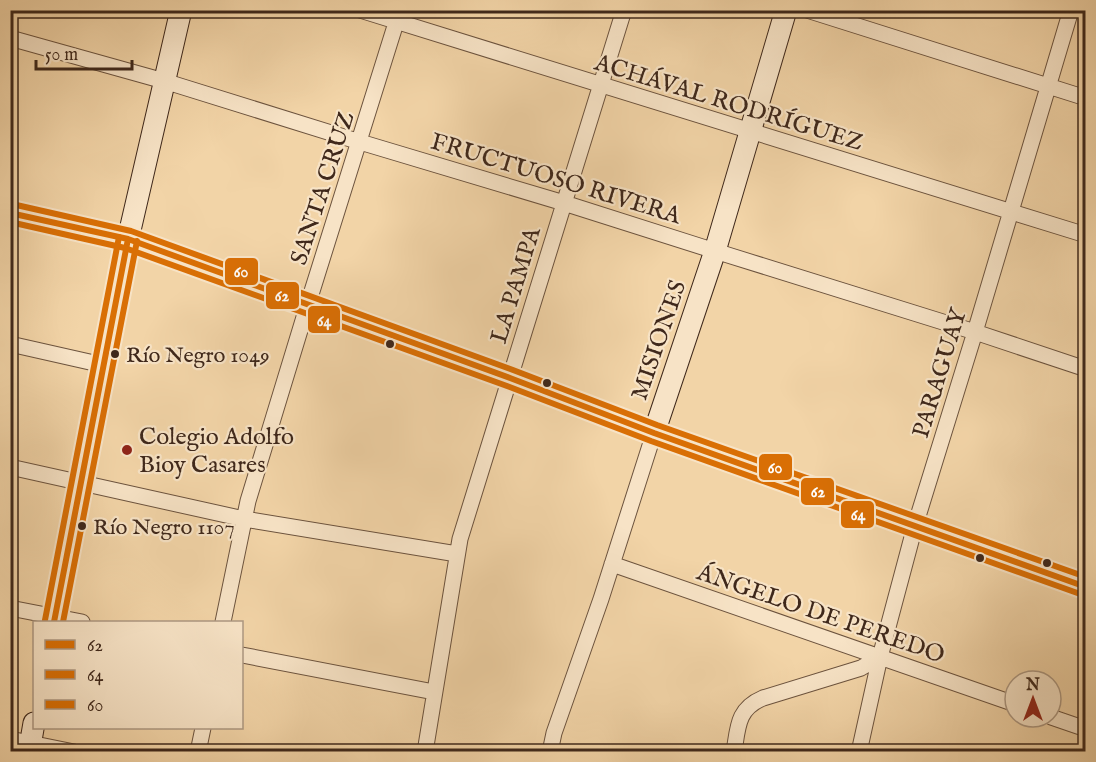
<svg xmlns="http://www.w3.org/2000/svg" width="1096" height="762" viewBox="0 0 1096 762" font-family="'IM FELL English',serif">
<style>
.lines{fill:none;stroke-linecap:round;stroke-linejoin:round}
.street-casing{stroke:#6c533e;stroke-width:17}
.secondary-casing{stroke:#3f281b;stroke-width:23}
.street{stroke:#f7e3c6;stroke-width:15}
.secondary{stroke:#f7e3c6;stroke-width:21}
.bus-1-casing{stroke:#f7e3c6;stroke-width:10}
.bus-2-casing{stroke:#f7e3c6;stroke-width:10}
.bus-3-casing{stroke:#f7e3c6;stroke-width:10}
.bus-1{stroke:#d96f05;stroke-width:6}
.bus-2{stroke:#d96f05;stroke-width:6}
.bus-3{stroke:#d96f05;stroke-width:6}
.bus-dot{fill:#3f281b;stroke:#f7e3c6;stroke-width:2}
.poi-dot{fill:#8f2418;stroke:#f7e3c6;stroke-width:2}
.labels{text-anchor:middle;stroke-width:4.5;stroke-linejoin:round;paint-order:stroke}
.bus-label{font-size:22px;fill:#3f281b;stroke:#f7e3c6;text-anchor:start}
.street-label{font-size:24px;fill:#3f281b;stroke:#f7e3c6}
.poi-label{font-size:24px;fill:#3f281b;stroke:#f7e3c6;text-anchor:start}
.line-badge{stroke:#f7e3c6;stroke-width:2}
.badge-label{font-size:16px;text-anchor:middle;font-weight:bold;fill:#fff}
</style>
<rect width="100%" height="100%" fill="#f2d4a7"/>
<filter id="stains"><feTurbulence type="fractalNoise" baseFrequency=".00333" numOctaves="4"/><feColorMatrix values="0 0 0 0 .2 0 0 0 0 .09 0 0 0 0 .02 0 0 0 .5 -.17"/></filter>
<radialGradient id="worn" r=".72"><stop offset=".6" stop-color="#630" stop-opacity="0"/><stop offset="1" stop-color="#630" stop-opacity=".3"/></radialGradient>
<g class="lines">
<defs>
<path id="street" d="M360,10L1086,235
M807,10L1086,98
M10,38L164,81L360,142L564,203L715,251L975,332L1086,369
M10,344L103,365
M10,467L244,519L457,554
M612,564L1015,704
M10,608L82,622
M223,622L248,501L308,304L400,10
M242,655L434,692
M1051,717L1086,729
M10,739L74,752
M198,752L203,728
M425,752L460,539L624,10
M550,752L554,733L601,599L654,433
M734,752C738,727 737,709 763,698L861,668L880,657
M859,752L880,657L915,526L975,332L1071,10"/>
<path id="secondary" d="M10,213L128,239L510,378L654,433L1086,587
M654,433L715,251L786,10
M54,622L128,239L181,10
M29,752L34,723"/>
</defs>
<use href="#street" class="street-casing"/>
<use href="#secondary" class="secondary-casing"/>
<use href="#street" class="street"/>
<use href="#secondary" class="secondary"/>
<defs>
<path id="bus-1" d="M10,213L128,239L510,378L654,433L1086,587
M54,622L128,239"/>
<path id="bus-2" d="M10,222L125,248L507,386L651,441L1083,595
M63,622L137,241"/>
<path id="bus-3" d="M12,204L131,231L513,370L657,425L1086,577
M45,620L119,237"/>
</defs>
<use href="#bus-1" class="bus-1-casing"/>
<use href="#bus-2" class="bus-2-casing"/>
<use href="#bus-3" class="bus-3-casing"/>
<use href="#bus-1" class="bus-1"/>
<use href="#bus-2" class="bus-2"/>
<use href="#bus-3" class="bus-3"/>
</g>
<g class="bus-dot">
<circle cx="390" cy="344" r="5"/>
<circle cx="115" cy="354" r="5"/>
<circle cx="547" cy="383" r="5"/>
<circle cx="82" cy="526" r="5"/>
<circle cx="980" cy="558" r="5"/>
<circle cx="1047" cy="563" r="5"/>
</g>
<circle class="poi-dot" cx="127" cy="450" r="6"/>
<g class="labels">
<g class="bus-label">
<text x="126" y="362">Río Negro 1049</text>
<text x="93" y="534">Río Negro 1107</text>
</g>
<g class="street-label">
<text transform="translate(729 102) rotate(17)" y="8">ACHÁVAL RODRÍGUEZ</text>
<text transform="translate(556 178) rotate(17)" y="8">FRUCTUOSO RIVERA</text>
<text transform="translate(322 188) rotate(-72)" y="8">SANTA CRUZ</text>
<text transform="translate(515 285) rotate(-73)" y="8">LA PAMPA</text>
<text transform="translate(658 340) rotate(-71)" y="8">MISIONES</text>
<text transform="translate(939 373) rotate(-73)" y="8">PARAGUAY</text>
<text transform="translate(821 613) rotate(19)" y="8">ÁNGELO DE PEREDO</text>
</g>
<g class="poi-label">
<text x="139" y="444">Colegio Adolfo<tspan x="139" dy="28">Bioy Casares</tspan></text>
</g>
</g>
<g class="line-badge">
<rect x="224" y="257" width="35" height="29" rx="6" fill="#d96f05"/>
<rect x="265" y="281" width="35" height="29" rx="6" fill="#d96f05"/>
<rect x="307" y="305" width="34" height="29" rx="6" fill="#d96f05"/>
<rect x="758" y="453" width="35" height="28" rx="6" fill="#d96f05"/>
<rect x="800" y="477" width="35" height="29" rx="6" fill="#d96f05"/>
<rect x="840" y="500" width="35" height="29" rx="6" fill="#d96f05"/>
</g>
<g class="badge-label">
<text x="241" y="277">60</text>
<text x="282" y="301">62</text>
<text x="324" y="326">64</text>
<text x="775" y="473">60</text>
<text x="818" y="497">62</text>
<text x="858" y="520">64</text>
</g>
<rect width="1096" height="762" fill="none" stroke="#f2d4a7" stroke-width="36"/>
<rect x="12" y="12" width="1072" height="738" fill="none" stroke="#3f281b" stroke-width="3"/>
<rect x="18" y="18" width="1060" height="726" fill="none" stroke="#3f281b" stroke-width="1.5"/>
<rect x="33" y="621" width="210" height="108" fill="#f7e3c6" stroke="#ad9882" stroke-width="1.5"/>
<rect x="45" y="640" width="30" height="9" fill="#d96f05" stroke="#ad9882" stroke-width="1.5"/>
<text x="87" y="651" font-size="18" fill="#3f281b">62</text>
<rect x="45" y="670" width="30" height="9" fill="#d96f05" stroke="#ad9882" stroke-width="1.5"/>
<text x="87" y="681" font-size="18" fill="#3f281b">64</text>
<rect x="45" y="700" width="30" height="9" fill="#d96f05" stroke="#ad9882" stroke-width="1.5"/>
<text x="87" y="711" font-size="18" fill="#3f281b">60</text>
<g transform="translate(1033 699)"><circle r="28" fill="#f7e3c6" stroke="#ad9882" stroke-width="1.5"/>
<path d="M0-4.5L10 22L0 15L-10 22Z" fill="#8f2418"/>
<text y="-9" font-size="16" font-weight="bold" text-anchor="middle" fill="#3f281b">N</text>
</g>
<path d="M36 60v9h96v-9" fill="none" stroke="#3f281b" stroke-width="3"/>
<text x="45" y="60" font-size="18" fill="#3f281b" stroke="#f7e3c6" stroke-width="4.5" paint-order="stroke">50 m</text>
<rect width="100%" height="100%" filter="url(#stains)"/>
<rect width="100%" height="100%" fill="url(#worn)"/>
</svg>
